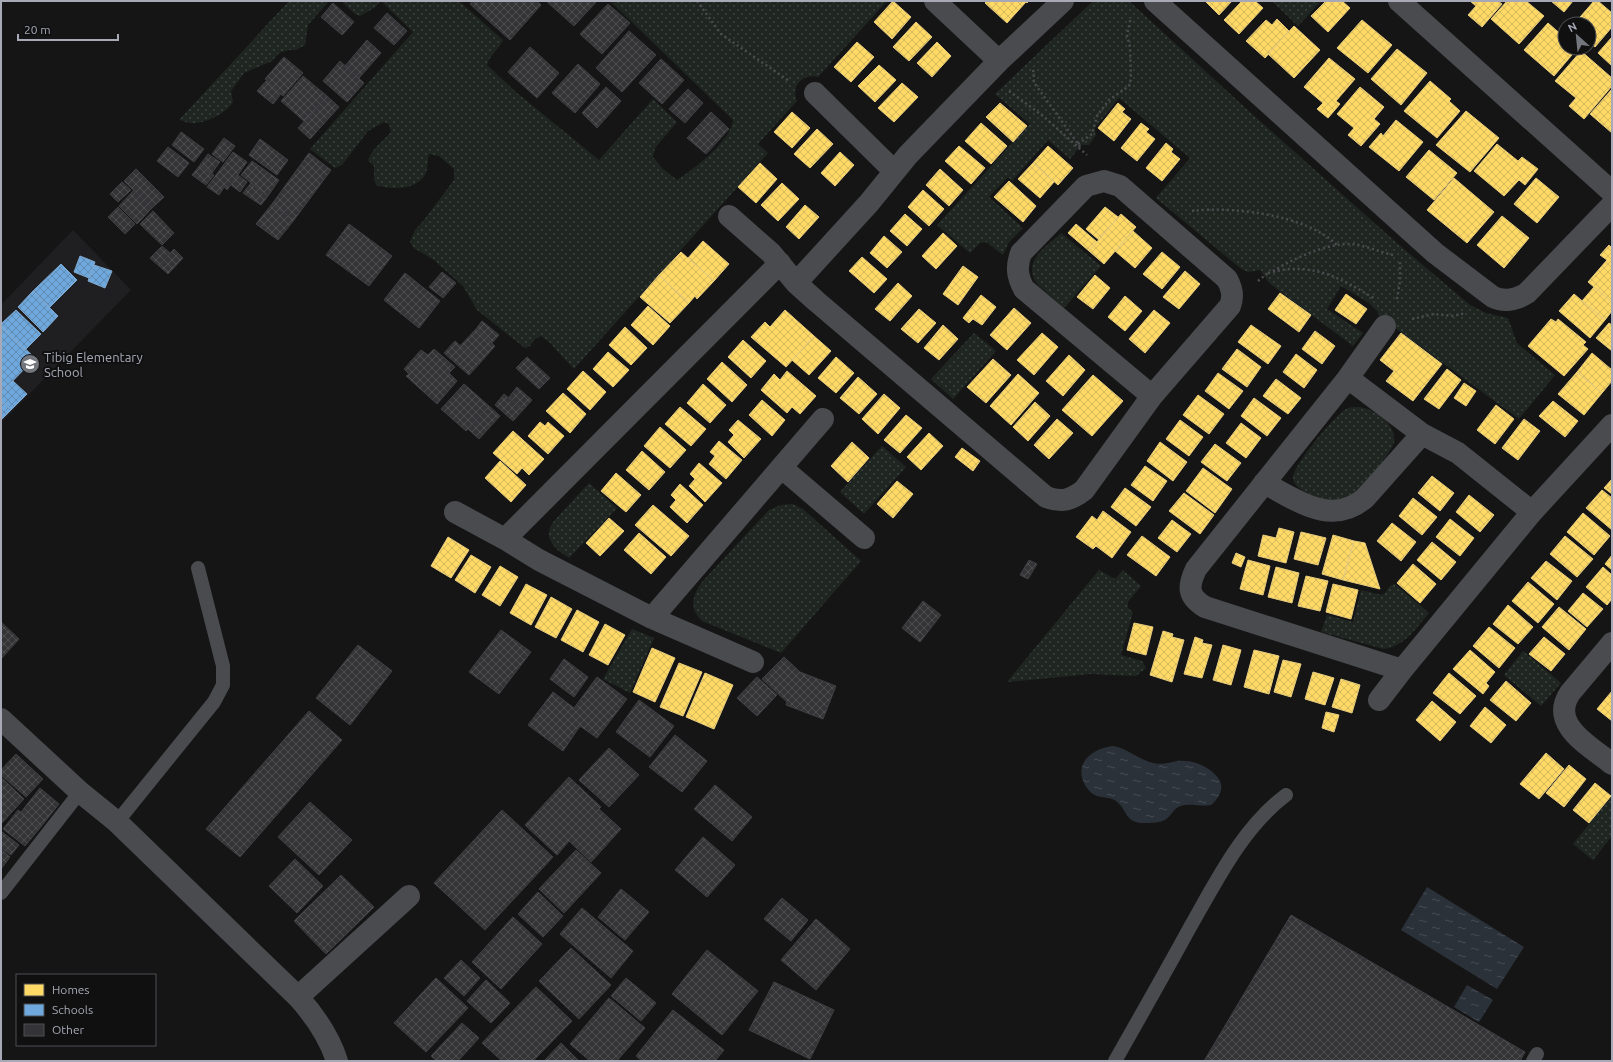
<svg xmlns="http://www.w3.org/2000/svg" width="1613" height="1062" viewBox="0 0 1613 1062" font-family="Ubuntu,sans-serif">
<style>
.built{fill:#1f1f21}
.green{fill:url(#green-dots)}
.water{fill:url(#water-ripples)}
.homes{fill:url(#homes-cross-hatch);stroke:#e5cb7e}
.schools{fill:url(#schools-cross-hatch);stroke:#80a9d1}
.building{fill:url(#building-cross-hatch);stroke:#3e3f42}
.lines{fill:none;stroke-linecap:round;stroke-linejoin:round}
.path{stroke:#4b4c50;stroke-width:2.5;stroke-dasharray:2 3;stroke-linecap:butt}
.lane{stroke:#4a4b4e;stroke-width:14}
.street{stroke:#4a4b4e;stroke-width:22}
.labels{text-anchor:middle;stroke-width:4;stroke-linejoin:round;paint-order:stroke}
.poi-label{font-size:13px;fill:#a7aab6;stroke:#101011;text-anchor:start}
</style>
<defs>
<pattern id="green-dots" width="8" height="8" patternUnits="userSpaceOnUse"><rect width="8" height="8" fill="#1f2621"/><path d="M2 2h.1M6 6h.1" fill="none" stroke="#3d433f" stroke-width="1.8" stroke-linecap="round"/></pattern>
<pattern id="water-ripples" width="26" height="14" patternUnits="userSpaceOnUse"><rect width="26" height="14" fill="#2b3139"/><path d="M2 4q2-2 4 0t4 0M15 11q2-2 4 0t4 0" fill="none" stroke="#474c53"/></pattern>
<pattern id="homes-cross-hatch" width="8" height="8" patternUnits="userSpaceOnUse"><rect width="8" height="8" fill="#ffd966"/><path d="M0 0l8 8M0 8l8-8" fill="none" stroke="#d6b85d"/></pattern>
<pattern id="schools-cross-hatch" width="8" height="8" patternUnits="userSpaceOnUse"><rect width="8" height="8" fill="#6fa8dc"/><path d="M0 0l8 8M0 8l8-8" fill="none" stroke="#608bb3"/></pattern>
<pattern id="building-cross-hatch" width="8" height="8" patternUnits="userSpaceOnUse"><rect width="8" height="8" fill="#343436"/><path d="M0 0l8 8M0 8l8-8" fill="none" stroke="#4f4f51"/></pattern>
</defs>
<rect width="100%" height="100%" fill="#151516"/>
<path class="built" d="M73,230L131,290L1,423V305Z"/>
<path class="green" d="M289,1H329L308,25L305,45L296,50H289L279,53L272,61L244,73L231,91L233,102C226,113 209,122 195,123C190,124 184,121 179,120Z
M341,1H459L503,40C499,49 489,56 487,65L517,93L599,160L653,99L677,122L655,148L653,157L662,168L677,180C694,169 732,140 733,120L610,1H887L818,77C803,73 790,86 797,101L758,144L768,153L574,369L549,342L541,336L535,339L530,346L525,348L477,310L463,286L434,260L414,248L410,242L415,230L424,220L454,180V169L439,156L429,154C427,160 428,170 425,175C416,190 392,190 376,185L374,179V166L368,160C372,149 383,141 391,132L389,124L384,122L368,131L342,165L335,168L310,149L413,32L381,1L374,8L360,16L355,14Z
M1093,1H1129L1252,114L1398,244L1470,305L1486,313L1508,318L1517,343L1555,375L1519,419L1379,316L1378,312L1369,303L1341,286L1327,309L1363,333L1353,346L1269,283L1260,270L1248,272L1240,268L1156,198L1190,158L1119,98L1095,128V131L1096,135L1089,145H1081L1070,159L1048,140L1012,181L1008,177L989,197L1023,228L1009,242L1003,255L986,242L980,243L970,253L937,225L1030,124L995,94Z
M1272,1H1321L1298,26Z
M1061,233L1101,266L1064,308L1038,285C1020,262 1046,247 1061,233Z
M974,333L996,351L953,399L931,379Z
M1358,407C1373,408 1397,424 1394,442C1393,450 1365,485 1358,491C1354,495 1342,501 1336,502C1327,503 1318,498 1310,494C1303,491 1294,487 1293,478C1292,467 1335,415 1346,409C1350,407 1354,407 1358,407Z
M882,446L906,467L864,514L840,492Z
M589,483L617,508L569,558C555,549 541,538 554,521Z
M793,504L803,509L861,561L781,653L702,621C689,608 692,596 702,582L769,510L781,505Z
M1099,570L1115,579L1123,570L1141,586L1128,602V608L1133,612L1121,655L1142,661L1146,668L1136,676L1090,674L1007,682Z
M1395,584L1429,613C1417,627 1405,646 1384,649L1321,632L1327,615L1353,622L1361,590L1382,595L1385,593L1390,586Z
M632,629L654,638L630,693L603,679Z
M1523,651L1561,683L1541,706L1504,675Z
M1612,796V836L1593,860L1573,844Z"/>
<path class="water" d="M1113,746C1127,748 1139,760 1153,763C1162,765 1168,763 1177,761C1193,759 1212,767 1220,781C1224,790 1218,799 1211,805C1201,807 1190,803 1181,806C1173,808 1171,817 1165,820C1159,823 1150,823 1143,823C1124,822 1128,810 1116,801C1110,796 1100,799 1093,794C1090,792 1087,788 1085,785C1073,763 1093,748 1113,746Z
M1427,887L1524,947L1497,989L1401,930Z
M1467,985L1493,1000L1479,1022L1454,1007Z"/>
<path class="homes" d="M893,1L911,17L892,39L874,22Z
M987,1H1029L1027,3L1026,2L1007,23L985,3Z
M1205,1H1232L1219,15Z
M1242,1H1255L1263,8L1239,34L1224,20Z
M1326,1H1342L1350,8L1328,32L1311,16Z
M1470,1H1498L1502,4L1482,27L1468,15L1476,6Z
M1507,1H1526L1544,16L1519,44L1491,19Z
M1551,1H1573L1564,12Z
M1594,1H1598L1612,13V27L1595,47L1589,42V24H1574Z
M1277,19L1289,31L1265,58L1246,41L1266,20L1272,25Z
M1362,20L1392,45L1368,73L1337,48Z
M916,22L932,37L909,61L893,47Z
M1548,23L1565,38V48L1577,49L1554,76L1524,50Z
M1294,26L1320,50L1294,78L1268,54Z
M1612,37V66L1598,53Z
M857,42L874,57L851,82L834,67Z
M937,42L951,56L932,77L917,63Z
M1397,49L1427,73L1401,105L1371,79Z
M1581,51L1612,78V86L1584,119L1569,106L1576,98L1555,81Z
M1329,58L1355,79L1336,101L1340,104L1328,118L1317,109L1323,103L1304,87Z
M879,65L896,80L875,102L858,86Z
M1430,81L1451,99L1449,101L1460,111L1437,138L1404,111Z
M902,83L918,97L894,122L878,108Z
M1360,87L1384,107L1374,119L1380,124L1361,146L1348,135L1354,128L1337,114Z
M1612,89V133L1590,114Z
M1000,103L1027,126L1013,142L986,117Z
M1118,103L1125,109L1122,112L1131,119L1114,141L1098,128Z
M1466,111L1499,138L1470,172L1436,145Z
M792,112L810,128L792,148L774,132Z
M1396,120L1423,142L1399,171L1369,147L1381,133L1383,136Z
M981,123L1007,146L991,164L965,141Z
M1141,123L1149,129L1146,132L1155,139L1137,161L1121,148Z
M817,129L833,144L810,168L794,154Z
M1166,143L1173,149L1171,152L1180,159L1162,181L1146,168Z
M1497,144L1518,161L1522,157L1538,169L1525,185L1519,180L1504,196L1474,171Z
M959,146L985,168L971,184L945,161Z
M1048,146L1073,168L1058,185L1033,163Z
M1429,150L1457,173L1434,200L1406,177Z
M840,152L854,165L835,186L821,173Z
M760,163L777,179L756,203L738,187Z
M1033,163L1054,182L1040,198L1018,179Z
M940,169L963,190L949,206L926,185Z
M1454,178L1494,212L1467,243L1427,210Z
M1536,178L1559,197L1537,223L1514,204Z
M1009,181L1036,206L1023,222L994,197Z
M782,183L799,199L778,221L761,205Z
M923,190L944,209L929,226L908,207Z
M805,205L819,217L799,239L786,227Z
M1105,207L1118,217L1099,240L1086,229Z
M905,214L922,229L907,246L890,231Z
M1121,214L1136,227L1104,264L1089,251Z
M1502,216L1529,238L1504,268L1477,245Z
M1076,224L1097,242L1089,251L1068,233Z
M1133,231L1152,248L1135,268L1115,251Z
M943,233L957,246L936,269L922,256Z
M884,236L902,252L887,268L870,253Z
M703,241L729,264L714,281L688,258Z
M1609,245L1612,248V302L1588,282L1607,260L1600,255Z
M681,252L714,281L697,299L695,296L689,303L659,275Z
M1162,252L1180,267L1162,289L1143,274Z
M862,257L887,279L874,293L849,271Z
M963,266L978,277L958,305L943,294Z
M1185,271L1200,284L1179,309L1163,297Z
M659,275L689,303L670,323L640,297Z
M1095,275L1110,288L1093,309L1077,297Z
M898,283L912,296L890,321L875,309Z
M1594,287L1612,302V311L1605,320L1582,301Z
M1280,293L1311,315L1299,332L1268,309Z
M1346,294L1367,309L1356,324L1335,310Z
M1574,294L1605,320L1590,338L1559,311Z
M981,295L996,307L982,325L973,319L969,323L963,318Z
M1125,296L1142,311L1125,331L1108,317Z
M648,306L670,326L653,345L631,325Z
M1014,308L1031,323L1007,350L990,335Z
M919,309L936,323L918,343L901,329Z
M785,310L814,336L786,367L751,337L765,322L770,327Z
M1154,310L1170,323L1145,353L1129,339Z
M1551,319L1556,322L1558,319L1586,342L1583,345L1588,349L1564,376L1528,346Z
M1609,323L1612,325V351L1596,338Z
M943,325L958,339L939,360L924,348Z
M1251,325L1281,346L1268,364L1238,342Z
M625,327L647,348L631,365L609,345Z
M1315,331L1335,346L1322,364L1302,349Z
M1042,333L1058,347L1034,375L1017,360Z
M1401,333L1442,364L1413,401L1386,381L1394,371L1380,360Z
M814,336L831,351L809,375L792,360Z
M743,340L766,361L751,378L728,357Z
M1237,349L1261,367L1247,387L1222,369Z
M608,352L629,370L613,387L593,369Z
M1592,353L1612,370V381L1602,393L1577,372Z
M1296,354L1317,370L1304,388L1283,372Z
M1069,355L1085,370L1063,396L1046,381Z
M836,357L854,373L836,393L818,378Z
M993,359L1011,375L986,403L967,387Z
M722,362L747,385L732,402L707,379Z
M1447,369L1461,380L1439,409L1424,399Z
M583,371L606,392L590,410L567,389Z
M787,371L816,396L800,414L792,407L787,413L761,390L774,374L780,380Z
M1577,372L1602,393L1584,415L1558,394Z
M1218,373L1243,391L1229,409L1205,391Z
M1018,374L1039,393L1011,425L990,406Z
M1093,375L1123,401L1092,436L1062,410Z
M858,377L877,394L859,414L840,398Z
M1276,379L1301,398L1288,414L1263,396Z
M1464,383L1476,391L1466,406L1454,398Z
M703,384L726,405L710,423L687,403Z
M563,393L586,414L570,433L546,411Z
M884,394L900,408L878,434L862,419Z
M1198,395L1224,414L1209,434L1183,415Z
M1254,398L1281,418L1267,436L1241,416Z
M762,400L785,420L772,436L749,415Z
M1553,401L1578,421L1565,437L1539,416Z
M1035,402L1050,416L1028,441L1013,427Z
M1496,405L1514,419L1495,444L1477,430Z
M680,407L706,429L691,446L665,424Z
M906,415L922,428L900,453L884,440Z
M1057,419L1073,433L1049,459L1034,445Z
M1524,419L1540,431L1518,460L1502,448Z
M738,420L761,439L744,458L728,442L734,435L729,430Z
M1180,420L1203,437L1189,456L1166,439Z
M540,422L545,426L548,422L564,436L548,454L528,436Z
M1241,423L1261,438L1246,458L1226,443Z
M660,427L686,450L670,468L644,446Z
M513,431L544,459L529,475L522,468L517,474L493,453Z
M929,433L943,446L921,470L907,457Z
M719,441L742,460L726,479L709,464L715,456L710,452Z
M852,442L869,458L848,482L831,466Z
M1160,442L1187,462L1173,481L1147,461Z
M1215,444L1241,463L1227,481L1201,462Z
M962,448L980,461L973,471L955,457Z
M642,451L665,472L649,490L626,470Z
M500,461L526,485L511,502L485,478Z
M699,463L722,483L705,502L689,486L695,479L690,474Z
M1145,466L1167,481L1153,501L1131,485Z
M1203,468L1232,489L1215,513L1186,491Z
M616,473L641,495L626,512L601,491Z
M1432,476L1454,493L1440,511L1418,493Z
M1612,479V494L1604,488Z
M897,481L913,494L893,518L877,504Z
M680,484L703,505L687,523L670,507L676,500L671,495Z
M1125,488L1151,507L1136,526L1111,507Z
M1602,490L1612,498V530L1586,508Z
M1184,493L1214,515L1200,534L1169,511Z
M1469,495L1494,515L1480,532L1456,512Z
M1413,498L1437,517L1422,535L1399,516Z
M653,505L689,536L671,556L635,525Z
M1103,511L1131,532L1112,558L1096,546L1093,549L1076,537L1092,516L1097,520Z
M1583,513L1610,536L1594,555L1567,532Z
M609,518L624,531L600,556L586,543Z
M1450,519L1474,538L1460,556L1436,537Z
M1172,520L1191,534L1177,552L1158,538Z
M1392,523L1416,542L1401,561L1377,541Z
M1279,528L1294,532L1286,563L1258,556L1263,535L1276,538Z
M1301,532L1326,538L1318,565L1294,559Z
M639,533L666,557L651,574L624,550Z
M1333,535L1354,541L1343,580L1322,574Z
M1142,536L1170,557L1156,576L1127,555Z
M1565,536L1593,559L1577,577L1550,554Z
M448,537L469,550L451,578L431,566Z
M1354,541L1365,543L1380,589L1343,580Z
M1432,542L1456,562L1441,580L1417,560Z
M1236,553L1245,557L1241,567L1232,563Z
M471,555L491,567L475,593L455,580Z
M1612,555V570L1605,564Z
M1248,560L1270,566L1263,595L1240,589Z
M1546,561L1572,581L1557,600L1531,578Z
M1413,564L1436,584L1420,603L1397,583Z
M500,566L518,577L500,606L482,595Z
M1276,567L1299,573L1292,603L1268,597Z
M1603,567L1612,575V599L1607,605L1586,587Z
M1306,576L1328,581L1320,611L1298,606Z
M1528,582L1554,604L1538,623L1512,601Z
M526,584L547,595L531,625L510,613Z
M1333,584L1358,590L1351,619L1326,612Z
M1583,593L1603,609L1587,627L1568,611Z
M551,597L572,609L556,638L535,627Z
M1508,605L1533,627L1518,644L1493,624Z
M1559,607L1586,629L1569,650L1542,627Z
M577,610L599,622L583,652L561,640Z
M1134,623L1153,627L1146,655L1127,650Z
M605,624L625,635L608,665L589,655Z
M1489,627L1515,648L1499,668L1473,646Z
M1163,631L1173,634L1172,637L1184,640L1172,682L1150,675Z
M1195,637L1203,640L1202,643L1212,645L1202,678L1184,674Z
M1544,637L1565,654L1551,671L1529,654Z
M1223,645L1241,650L1231,685L1213,680Z
M652,648L675,658L655,702L633,692Z
M1254,650L1279,656L1269,694L1244,687Z
M1470,650L1495,672L1486,683L1489,686L1483,694L1453,669Z
M1283,660L1301,664L1291,697L1274,692Z
M679,663L702,672L683,716L660,707Z
M1313,672L1334,678L1325,705L1305,699Z
M705,673L733,685L714,729L686,717Z
M1449,673L1476,696L1460,714L1433,693Z
M1341,679L1360,685L1352,713L1332,707Z
M1506,681L1531,703L1516,721L1490,700Z
M1612,691V721L1597,709Z
M1432,701L1456,722L1440,741L1416,720Z
M1485,707L1506,725L1491,743L1470,726Z
M1326,712L1339,715L1334,732L1322,728Z
M1546,753L1564,769L1539,799L1520,784Z
M1569,765L1586,779L1564,807L1546,793Z
M1595,783L1611,796L1589,823L1573,810Z"/>
<path class="schools" d="M80,256L95,262L89,278L74,272Z
M61,264L77,280L50,307L33,291Z
M94,265L112,271L105,288L88,281Z
M33,291L58,316L43,332L18,307Z
M16,310L41,334L25,350L1,326V324Z
M1,326L35,358L1,393Z
M13,381L27,394L11,410L1,401V393Z
M1,401L11,410L1,420Z"/>
<path class="building" d="M472,1H537L541,5L510,40L470,4Z
M546,1H597L574,26Z
M333,3L354,22L342,35L321,17Z
M608,4L630,23L602,54L580,34Z
M387,13L407,31L394,45L374,28Z
M629,31L656,55L622,92L596,68Z
M367,40L381,53L359,78L345,66Z
M530,47L559,73L537,98L508,72Z
M284,57L303,73L283,96L265,79Z
M661,59L684,80L662,104L639,83Z
M340,61L364,83L347,102L323,81Z
M578,64L600,84L575,113L552,93Z
M303,76L327,96L305,122L281,101Z
M266,81L281,94L273,104L257,91Z
M606,87L621,101L597,128L582,113Z
M688,89L703,103L685,123L669,109Z
M327,96L339,107L310,139L298,128Z
M711,112L729,129L706,154L687,138Z
M181,132L204,149L194,162L172,145Z
M224,138L235,146L223,162L212,154Z
M260,139L288,160L277,175L249,155Z
M168,147L189,163L178,177L157,161Z
M233,152L247,162L227,190L224,187L219,195L207,187Z
M309,153L331,170L294,220L272,204Z
M208,154L220,162L211,174L200,165Z
M252,161L279,180L268,196L241,175Z
M200,165L214,175L206,185L192,175Z
M136,169L164,197L152,208L124,181Z
M238,175L247,182L240,192L231,185Z
M122,182L131,190L118,202L110,194Z
M251,183L268,196L261,205L243,193Z
M134,190L152,208L137,224L119,206Z
M272,204L294,220L278,240L256,224Z
M118,207L135,224L125,234L108,217Z
M153,211L174,233L162,245L140,224Z
M349,224L392,256L369,286L326,255Z
M162,246L170,253L159,266L150,258Z
M174,249L183,258L168,274L159,266Z
M442,272L456,283L443,298L429,287Z
M405,273L440,301L419,328L384,300Z
M482,321L499,335L492,343L476,329Z
M476,329L495,346L480,363L460,346Z
M455,341L480,363L469,375L444,353Z
M434,349L455,367L449,373L457,381L437,404L406,376L409,374L404,369L421,350L428,355Z
M527,357L550,378L539,389L516,368Z
M464,384L489,406L466,431L441,409Z
M517,387L532,400L523,410L509,397Z
M504,394L523,410L513,421L495,405Z
M489,406L500,416L479,439L468,429Z
M1029,560L1037,564L1028,579L1020,575Z
M923,601L941,615L920,642L902,628Z
M1,622L19,639L1,659Z
M501,630L531,652L499,694L469,672Z
M358,645L392,671L350,725L316,698Z
M784,657L800,672L836,686L823,719L786,705L787,702L762,679Z
M564,659L588,677L574,697L550,679Z
M597,677L627,699L597,738L580,726L563,751L528,725L553,692L574,708Z
M757,677L777,695L757,716L737,698Z
M639,700L674,726L650,757L616,732Z
M309,711L342,740L240,857L206,829Z
M675,735L707,761L682,792L649,767Z
M609,748L639,775L609,807L579,780Z
M16,754L43,779L26,797L1,775V770Z
M1,777L24,799L1,824Z
M569,777L601,807L599,809L621,829L591,862L569,841L557,855L525,825Z
M715,785L752,817L732,841L694,809Z
M40,788L59,804L40,828L21,812Z
M310,802L352,840L319,875L278,837Z
M18,810L40,828L25,846L3,829Z
M502,810L553,857L485,930L434,883Z
M1,831L19,845L11,855L1,848Z
M703,837L735,865L707,897L675,870Z
M1,849L10,857L1,869Z
M576,850L601,873L564,913L539,889Z
M295,859L323,886L297,913L269,886Z
M341,875L374,907L326,954L294,921Z
M621,889L649,912L625,940L598,917Z
M538,892L563,916L543,937L518,914Z
M782,898L808,920L791,941L764,919Z
M582,908L633,951L611,978L560,934Z
M1291,915L1525,1052L1520,1061H1204Z
M513,917L542,944L501,989L472,962Z
M816,919L850,949L816,990L781,960Z
M571,948L611,985L579,1019L539,981Z
M707,950L758,991L722,1035L672,994Z
M461,960L480,978L464,996L444,978Z
M436,978L468,1008L426,1052L394,1023Z
M626,978L656,1003L641,1021L611,996Z
M486,980L510,1003L491,1023L467,1001Z
M774,982L834,1010L810,1059L749,1030Z
M536,987L572,1021L533,1061H502L482,1043Z
M609,998L645,1028L617,1061H590L570,1044Z
M673,1010L724,1050L715,1061H642L636,1056Z
M462,1023L479,1038L458,1061H437L431,1056Z
M561,1043L578,1060L577,1061H544Z"/>
<g class="lines">
<path class="path" d="M697,1L721,34L789,81
M1033,70L1034,74L1033,79L1035,84L1081,148
M1009,91L1043,116L1087,155
M1078,144L1092,134L1097,116L1109,100L1129,86L1131,79L1130,47L1127,35L1131,17
M1192,211C1233,206 1307,215 1337,245
M1273,271C1293,259 1327,243 1351,244C1365,245 1379,252 1393,255
M1268,273C1311,261 1339,277 1375,299
M1258,281L1268,273
M1397,299L1400,281V261
M1412,319L1434,314L1453,316L1466,313"/>
<path class="lane" d="M117,822L214,702L223,685V666L198,568
M1,893L80,792
M1115,1061C1140,1017 1165,973 1189,929C1216,882 1242,828 1286,795
M1533,1061L1537,1054"/>
<path class="street" d="M935,1L999,61
M1155,1L1435,253L1493,297C1504,302 1516,300 1527,293L1612,205
M1399,1L1612,192
M815,93L894,171
M729,216L771,253L796,283L816,301L1046,497C1062,503 1071,500 1084,490L1152,396L1230,306C1234,296 1232,288 1227,279L1120,186L1104,181L1086,186L1021,253C1016,267 1017,276 1024,289L1152,396
M796,283L869,203L908,155L999,61L1063,1
M1385,326L1348,378L1196,569C1188,586 1187,596 1205,607L1402,670
M1348,378L1422,434L1458,453L1532,512
M782,468L864,538
M1264,483C1297,500 1331,527 1365,498L1422,434
M455,512L505,539L539,560L652,618L753,662
M505,539L780,263
M652,618L823,419
M1612,643L1570,693C1549,725 1590,746 1612,764
M1379,700L1402,670L1532,512L1612,425
M1,719L80,792L117,822L298,997C315,1016 329,1036 337,1061
M298,997L409,896"/>
</g>
<defs>
<symbol id="school-disc" viewBox="-11 -11 22 22"><circle r="9.5" fill="#74767e" stroke="#101011"/><path d="M0-5L7-2L0 1L-7-2ZM-4 1L0 2.5L4 1V4Q0 6-4 4Z" fill="#fff"/></symbol>
</defs>
<g fill-rule="evenodd">
<use href="#school-disc" x="19" y="353" width="22" height="22"/>
</g>
<g class="labels">
<g class="poi-label">
<text x="44" y="362">Tibig Elementary<tspan x="44" dy="15">School</tspan></text>
</g>
</g>
<rect width="1613" height="1062" fill="none" stroke="#a7aab6" stroke-width="4"/>
<rect x="16" y="974" width="140" height="72" fill="#101011" stroke="#4c4e53"/>
<rect x="24" y="984" width="20" height="12" fill="#ffd966" stroke="#4c4e53"/>
<text x="52" y="994" font-size="12" fill="#a7aab6">Homes</text>
<rect x="24" y="1004" width="20" height="12" fill="#6fa8dc" stroke="#4c4e53"/>
<text x="52" y="1014" font-size="12" fill="#a7aab6">Schools</text>
<rect x="24" y="1024" width="20" height="12" fill="#343436" stroke="#4c4e53"/>
<text x="52" y="1034" font-size="12" fill="#a7aab6">Other</text>
<g transform="translate(1577 36) rotate(333)"><circle r="19" fill="#101011" stroke="#4c4e53"/>
<path d="M0-3L7 15L0 10L-7 15Z" fill="#74767e"/>
<text y="-6" font-size="11" font-weight="bold" text-anchor="middle" fill="#a7aab6">N</text>
</g>
<path d="M18 34v6h100v-6" fill="none" stroke="#a7aab6" stroke-width="2"/>
<text x="24" y="34" font-size="12" fill="#a7aab6" stroke="#101011" stroke-width="3" paint-order="stroke">20 m</text>
</svg>
